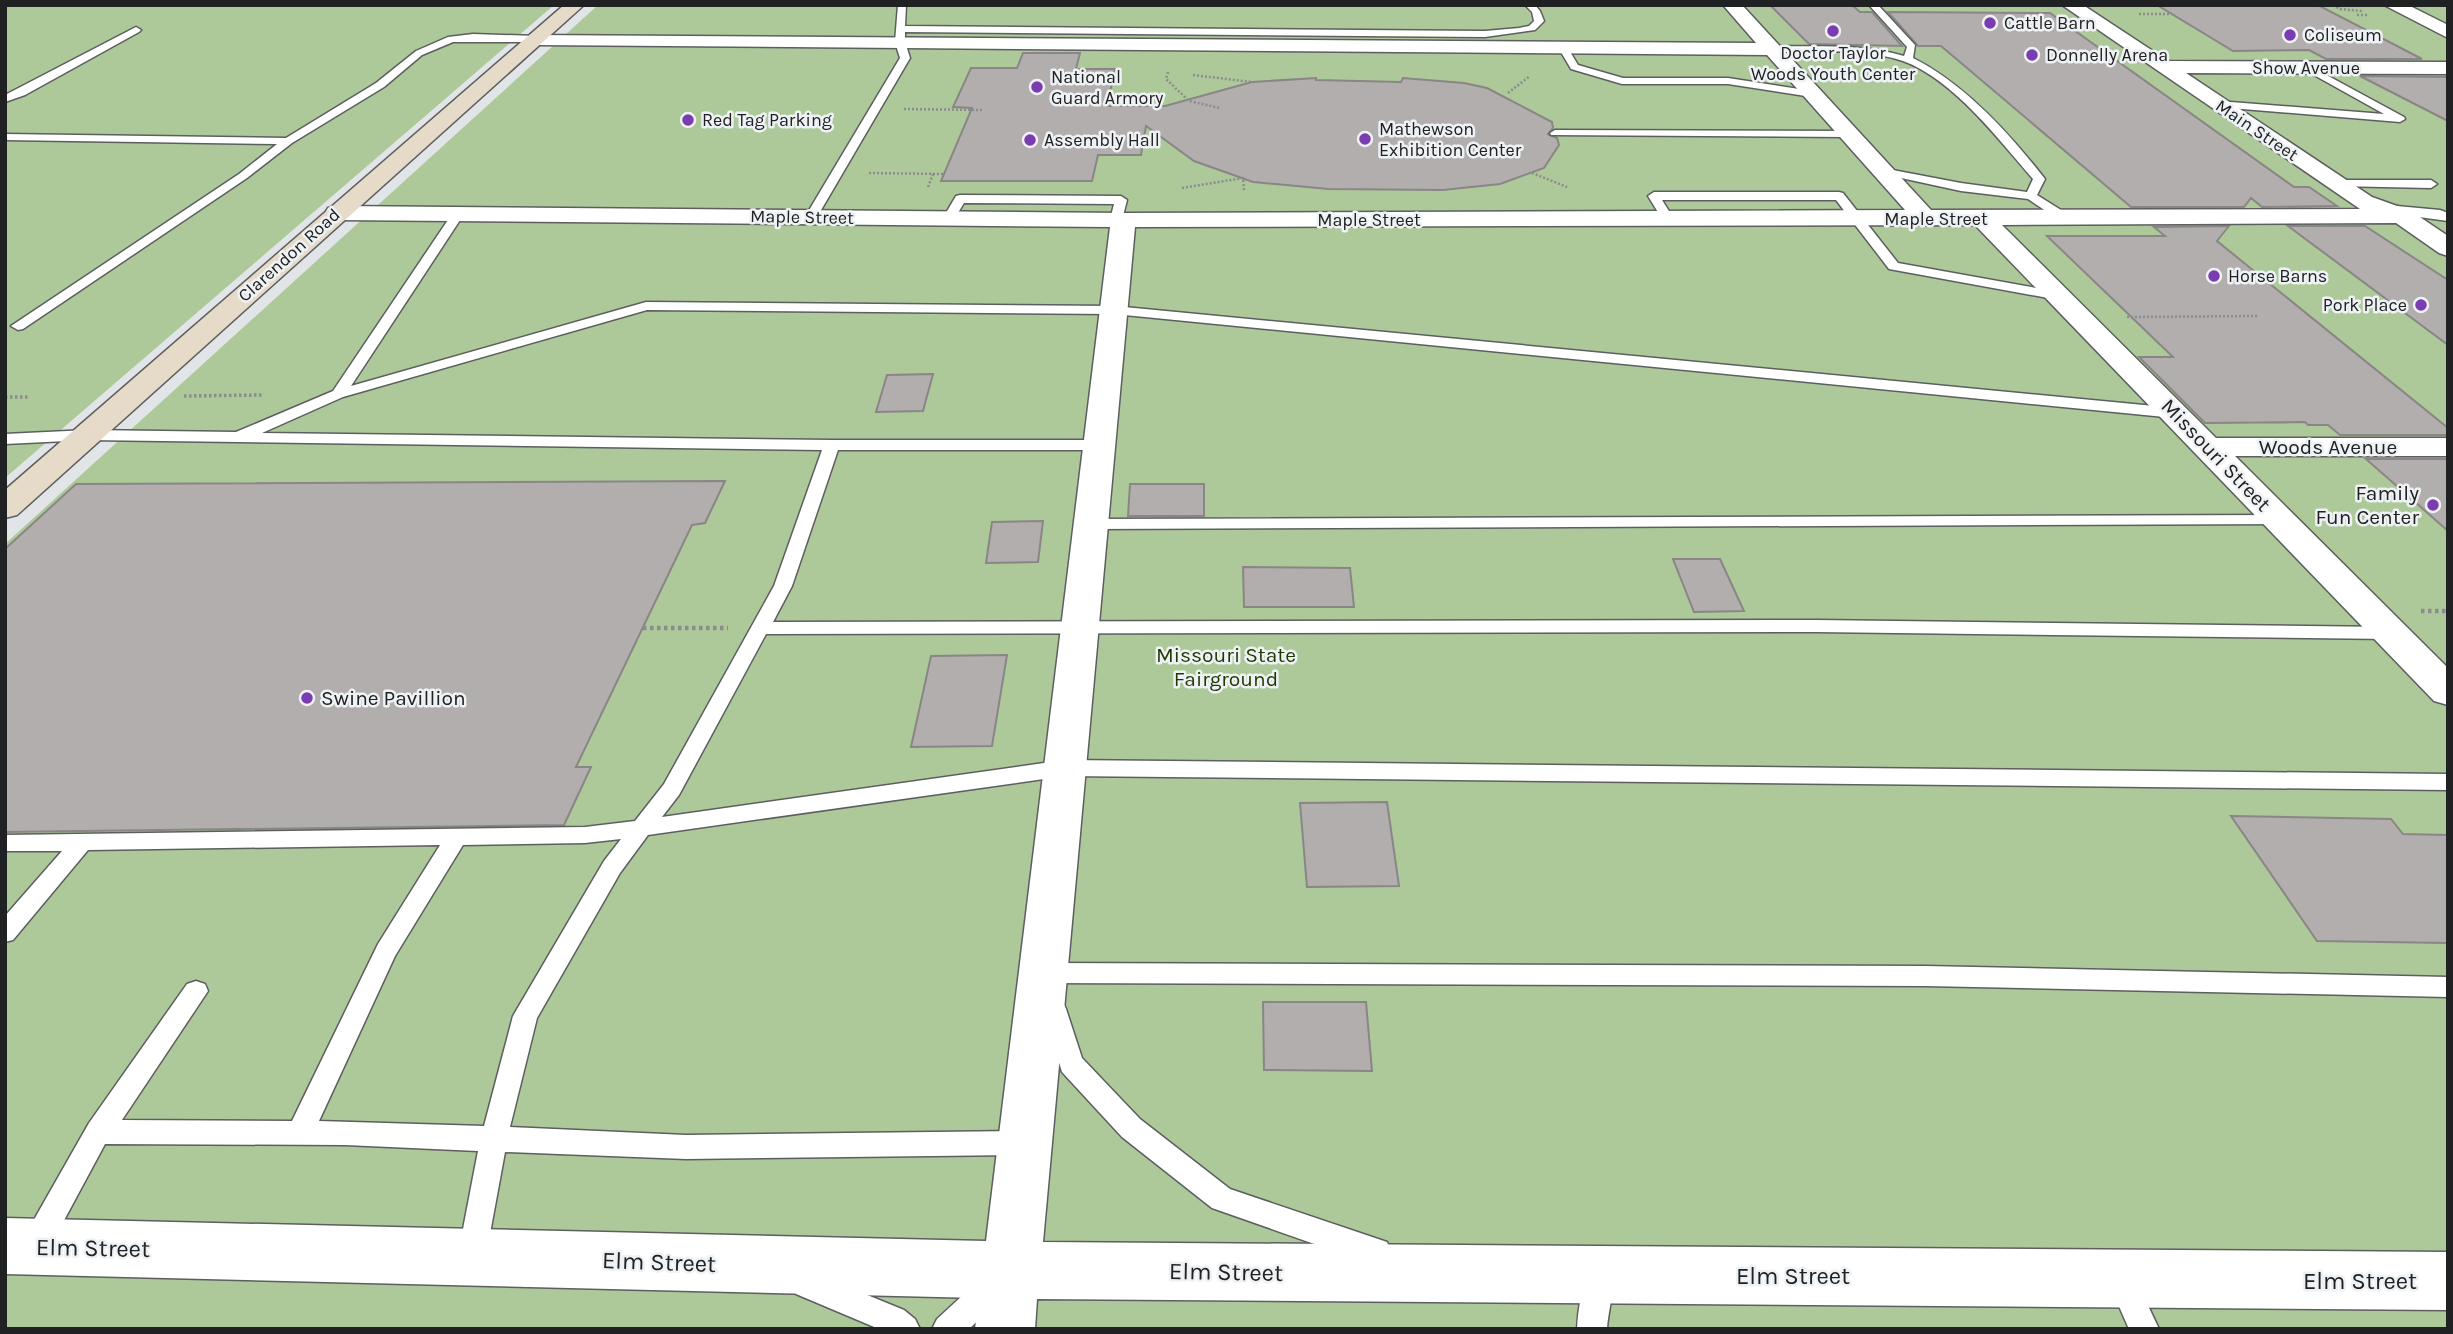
<svg xmlns="http://www.w3.org/2000/svg" width="2453" height="1334" viewBox="0 0 2453 1334" font-family="Karla,sans-serif">
<style>
.green{fill:#adc999}
.building{fill:#b2aead;stroke:#898685;stroke-width:2}
.lines{fill:none;stroke-linecap:round;stroke-linejoin:round}
.lane-casing{stroke:#5c5e60;stroke-width:3}
.street-casing{stroke:#5c5e60;stroke-width:3}
.secondary-casing{stroke:#5c5e60;stroke-width:3}
.path-far2{stroke:#8a8c8f;stroke-width:2.5;stroke-dasharray:2 2;stroke-linecap:butt}
.path-far1{stroke:#8a8c8f;stroke-width:3.5;stroke-dasharray:2.5 2.5;stroke-linecap:butt}
.path{stroke:#8a8c8f;stroke-width:4.5;stroke-dasharray:3.5 3.5;stroke-linecap:butt}
.lane{fill:#fff;fill-rule:evenodd}
.street{fill:#fff;fill-rule:evenodd}
.secondary{fill:#e6dac8;fill-rule:evenodd}
.poi-dot{fill:#793cb1;stroke:#eff2f5;stroke-width:2.5}
.labels{text-anchor:middle;stroke-width:5;stroke-linejoin:round;paint-order:stroke}
.far-poi-label{font-size:18px;fill:#202122;stroke:#eff2f5;text-anchor:start}
.far-street-label{font-size:18px;fill:#202122;stroke:#eff2f5}
.street-label{font-size:21px;fill:#202122;stroke:#eff2f5}
.poi-label{font-size:21px;fill:#202122;stroke:#eff2f5;text-anchor:end}
.park-label{font-size:21px;fill:#1e3900;stroke:#eff2f5}
.near-street-label{font-size:24px;fill:#202122;stroke:#eff2f5}
</style>
<rect width="100%" height="100%" fill="#e2e5e8"/>
<path class="green" d="M5,5H554L5,478Z
M598,5H2448V1329H5V544Z"/>
<path class="building" d="M1770,5H1852L1860,12H1872L1902,46L1809,44Z
M2157,5H2318L2422,59H2326L2309,50L2233,51Z
M1888,12L2050,13L2294,187H2309L2337,206L2262,207L2251,198L2244,207H2131L1941,46H1918Z
M1023,53H1080L1076,69H1115L1107,106H1165L1252,82L1316,78V80L1401,82L1403,78L1464,83L1487,88L1552,122L1553,128L1548,134L1557,138L1559,145L1544,168L1500,184L1443,190L1328,189L1253,182L1194,161L1146,126L1141,155H1098L1092,181H941L972,108L953,107L971,68H1017Z
M2360,76L2448,77V121Z
M2229,226L2217,241L2448,428V435H2340L2328,425H2308L2305,422L2205,423L2139,357H2173L2047,236H2165L2154,227Z
M2288,226H2365L2448,280V345Z
M933,374L923,411L876,412L887,375Z
M2366,459H2448V531Z
M725,481L705,523L692,525L576,767H591L564,825L5,832V549L76,484Z
M1130,484H1204V516H1128Z
M1043,521L1038,562L986,563L992,522Z
M1673,559H1720L1744,611L1694,612Z
M1243,567L1350,568L1354,607H1244Z
M1007,655L992,746L911,747L931,656Z
M1387,802L1399,886L1307,887L1300,803Z
M2231,816L2391,819L2403,834L2448,835V943L2317,941Z
M1263,1002H1366L1372,1071L1264,1070Z"/>
<g class="lines">
<defs>
<path id="lane" d="M898,5H906L905,26L1485,31L1519,28L1529,26L1534,21L1532,12L1525,5H1535L1540,11L1544,21L1535,30L1485,37L905,32V42L910,58L817,217L807,220L805,217L900,58L895,42Z
M1869,5H1878L1915,45L1913,58C1965,84 2010,134 2045,179L2037,195L2069,215V221H2061L2028,199L1961,191L1878,173V169L1882,168L1961,183L2027,192L2033,179C1999,140 1953,79 1903,61C1862,47 1813,52 1770,52L1765,49L1770,46C1815,47 1861,43 1904,56L1907,47Z
M136,27L141,30L139,32L25,95L5,102V95Z
M473,34L537,36L542,39L537,42H453L422,55L384,87L292,143L247,178L23,329L18,330L11,326L239,174L277,144L5,140V134L286,138L376,83L416,51L448,37Z
M1563,44L1566,45L1578,65L1623,78H1728L1812,91L1817,94L1812,97L1728,84H1622L1571,69L1558,47Z
M2308,65L2404,117L2405,119L2400,122L2218,107L2213,104L2218,101L2384,114L2305,70V66Z
M1555,130L1848,131L1853,134L1848,137L1551,135L1550,133Z
M2338,180H2431L2437,184L2431,188L2334,186L2332,184Z
M1839,192L1843,193L1898,263L2059,292L2066,296L2059,300L1889,269L1836,200H1662L1674,219L1668,223L1664,222L1648,196L1654,192Z
M960,195L1121,196L1127,200L1122,220L1116,224L1110,220L1114,204L964,203L953,221H945L943,218L956,196Z
M2386,205L2440,210L2448,213V221L2382,212V206Z
M458,210L464,214L351,386L646,302L1114,306L2175,408L2183,413L2175,418L1114,314L647,310L343,397L262,433L832,440H1099L1107,445L1099,450H838L792,586L773,622L1816,620L2389,627L2396,629L2398,633L2396,637L2389,639L1816,632L766,634L679,795L662,817L1065,760L2448,774V790L1065,776L648,835L620,873L537,1018L510,1127L686,1135L1024,1131L1033,1134L1037,1143L1033,1152L1024,1155L686,1159L505,1152L486,1255L482,1265L472,1269L462,1265L458,1255L478,1151L345,1145L105,1144L47,1252L37,1256L27,1252L23,1242L27,1232L89,1123L187,984L196,981L205,984L208,991L122,1120L292,1121L378,944L440,845L88,850L13,940L5,942V916L62,851H5V835L585,827L635,821L664,784L774,586L822,450L88,440L5,444V434L88,430L236,432L333,391L454,211ZM621,839L604,861L513,1016L484,1126L319,1121L395,956L463,845L585,843Z
M2280,515L2286,516L2288,520L2286,524L1091,529L1082,524L1091,519Z
M1043,963L1925,966L2448,977V997L1925,986L1043,983L1035,980L1031,973L1035,966Z
M1054,998L1063,1002L1066,1009L1082,1058L1140,1119L1230,1189L1387,1242L1391,1252L1387,1262L1377,1266L1212,1208L1122,1137L1062,1072L1042,1009L1045,1002Z
M1600,1264L1610,1268C1617,1285 1608,1309 1607,1329H1577C1578,1308 1582,1287 1590,1268Z
M998,1268L1008,1272L1012,1282L1008,1292L969,1329H932L937,1319L988,1272Z
M806,1270L904,1310L915,1319L920,1329H879L796,1294L792,1284L796,1274Z
M2124,1272L2134,1276L2159,1329H2129L2110,1286L2114,1276Z"/>
<path id="street" d="M1723,5H1742L1931,210L2360,209L2062,5H2083L2168,61L2448,62V74L2186,73L2372,197L2411,211L2448,236V256L2439,253L2396,223L2002,225L2216,438H2448V456H2235L2448,668V705L2434,701L1975,225L1135,227L1043,1242L2448,1252V1310L1037,1299L1035,1329H975L979,1298L5,1274V1218L986,1241L1110,227L337,220L328,218L325,213L328,208L337,206L1123,213L1905,210L1767,55L537,45L530,43L528,39L530,35L1756,43Z
M2384,5H2408L2448,25V38Z"/>
<path id="secondary" d="M564,5H584L17,515L5,518V490Z"/>
</defs>
<use href="#lane" class="lane-casing"/>
<use href="#street" class="street-casing"/>
<use href="#secondary" class="secondary-casing"/>
<path class="path-far2" d="M2333,5L2340,9L2362,11
M2139,14H2172
M2357,15H2368
M1168,72L1166,79L1189,101L1220,108
M1193,75L1252,82
M1508,93L1530,76
M904,109L982,110
M869,173L944,174
M1532,173L1567,187
M928,187L933,174
M1182,188L1243,178L1244,191
M2127,317L2259,316"/>
<path class="path-far1" d="M184,396L263,395
M5,397H29"/>
<path class="path" d="M2421,611H2448
M643,628H728"/>
<use href="#lane" class="lane"/>
<use href="#street" class="street"/>
<use href="#secondary" class="secondary"/>
</g>
<g class="poi-dot">
<circle cx="1990" cy="23" r="7"/>
<circle cx="1833" cy="31" r="7"/>
<circle cx="2290" cy="35" r="7"/>
<circle cx="2032" cy="55" r="7"/>
<circle cx="1037" cy="87" r="7"/>
<circle cx="688" cy="120" r="7"/>
<circle cx="1365" cy="139" r="7"/>
<circle cx="1030" cy="140" r="7"/>
<circle cx="2214" cy="276" r="7"/>
<circle cx="2421" cy="305" r="7"/>
<circle cx="2433" cy="505" r="7"/>
<circle cx="307" cy="698" r="7"/>
</g>
<g class="labels">
<g class="far-poi-label">
<text x="2004" y="29">Cattle Barn</text>
<text x="2304" y="41">Coliseum</text>
<text x="1833" y="59" text-anchor="middle">Doctor Taylor<tspan x="1833" dy="21">Woods Youth Center</tspan></text>
<text x="2046" y="61">Donnelly Arena</text>
<text x="1051" y="83">National<tspan x="1051" dy="21">Guard Armory</tspan></text>
<text x="702" y="126">Red Tag Parking</text>
<text x="1379" y="135">Mathewson<tspan x="1379" dy="21">Exhibition Center</tspan></text>
<text x="1044" y="146">Assembly Hall</text>
<text x="2228" y="282">Horse Barns</text>
<text x="2407" y="311" text-anchor="end">Pork Place</text>
</g>
<g class="far-street-label">
<text x="2306" y="74">Show Avenue</text>
<text transform="translate(2257 130) rotate(34)" y="6">Main Street</text>
<text transform="translate(802 217) rotate(1)" y="6">Maple Street</text>
<text x="1936" y="225">Maple Street</text>
<text x="1369" y="226">Maple Street</text>
<text transform="translate(289 255) rotate(-42)" y="6">Clarendon Road</text>
</g>
<g class="street-label">
<text x="2328" y="454">Woods Avenue</text>
<text transform="translate(2216 455) rotate(46)" y="7">Missouri Street</text>
</g>
<g class="poi-label">
<text x="2419" y="500">Family<tspan x="2419" dy="24">Fun Center</tspan></text>
<text x="321" y="705" text-anchor="start">Swine Pavillion</text>
</g>
<g class="park-label">
<text x="1226" y="662">Missouri State<tspan x="1226" dy="24">Fairground</tspan></text>
</g>
<g class="near-street-label">
<text transform="translate(93 1248) rotate(1)" y="8">Elm Street</text>
<text transform="translate(659 1262) rotate(2)" y="8">Elm Street</text>
<text transform="translate(1226 1272) rotate(1)" y="8">Elm Street</text>
<text x="1793" y="1284">Elm Street</text>
<text x="2360" y="1289">Elm Street</text>
</g>
</g>
<rect width="2453" height="1334" fill="none" stroke="#202122" stroke-width="14"/>
</svg>
